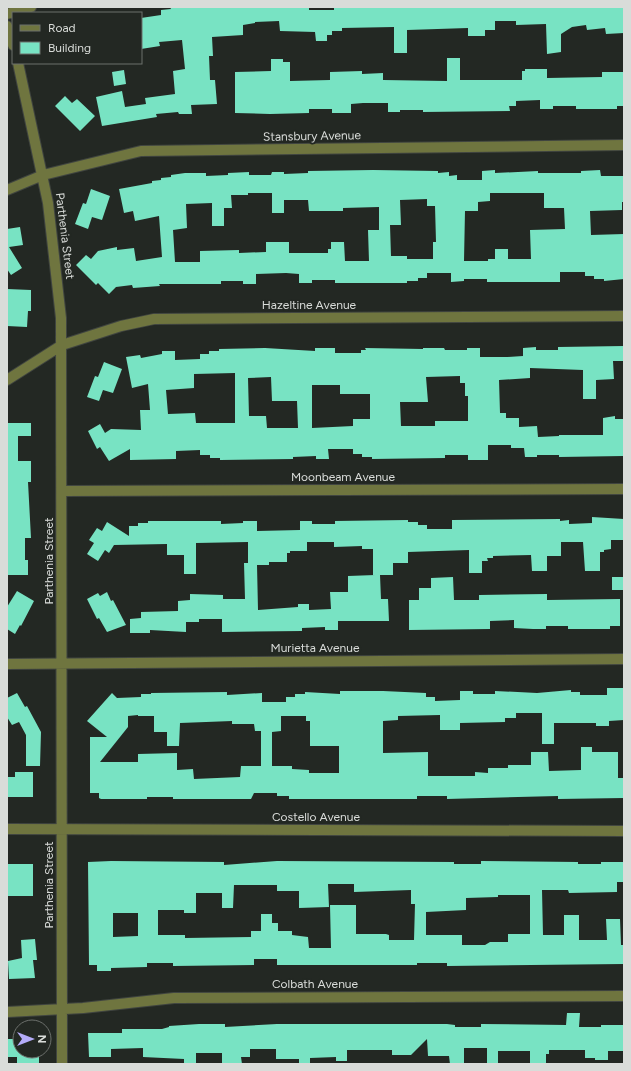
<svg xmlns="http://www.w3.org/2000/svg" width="631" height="1071" viewBox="0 0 631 1071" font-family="Figtree,sans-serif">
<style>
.building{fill:#78e3c3;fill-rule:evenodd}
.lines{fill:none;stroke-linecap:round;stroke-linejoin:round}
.minor-casing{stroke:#404540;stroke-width:12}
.minor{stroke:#6f753f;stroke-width:10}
.labels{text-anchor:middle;stroke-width:4;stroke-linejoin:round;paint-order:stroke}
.street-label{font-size:12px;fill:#d9dcd9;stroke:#232823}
</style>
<rect width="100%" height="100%" fill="#232823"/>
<path class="building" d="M170,7H309V10H334V7H624V33L606,34L605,28L587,30L586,25L572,27L561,34V52L547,54L546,24L516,25V21H495V30H485V36H468V28L407,30V53H394V27L342,28V31H332V35H327V41H316L315,32L280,31L279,21L255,22V23L243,25V35L212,37L213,56H209L210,80H215L217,104L191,105L192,114H179L178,112L156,114L157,117L102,126L96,97L122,91L125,107L146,104L145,98L175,94L173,71L185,69L182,40L159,42L160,46L141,49V18L161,15V10L171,9Z
M447,58H460V80H522V71H525V69H547V78L602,77V72H624V106H617V109H576V106H553V109H540V100L516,101V106H509L510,111L423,112V110H400V112H388V103H363L351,104V113H332V109H309V113L270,114L235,113V72L271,71V59H283V62H290V81L330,80V72L362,71V74L383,73V80L447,81Z
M124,70L126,84L114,86L112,72Z
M65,96L72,103L77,99L95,116L80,131L55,106Z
M373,170L438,171V173L449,172V176L457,175V180H482V171L495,170V173L538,171V173H581V171L600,170L601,176H624V202H622V210L590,211L591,235L624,234V279L604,281V279H594V276H585V272H560V282H487V279H464V281L451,282V273H427V278H418V281H407V283H335V280H312V283H299V274L286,273L256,274V284H243V281H221V284H159L160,286L133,288L132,285L116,287L109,294L98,283L96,285L76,265L86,255L91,259L98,251L117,247V250L134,248L136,261L162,257L159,216L135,221L133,211L124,213L119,189L152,183V181L161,180V178L171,177V175L185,173H206V176L228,175V173L249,172V175H271L272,172H284V174L308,173V171ZM248,193H272V213H284V200H308L309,211H343V208L379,207V230H368L369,261H345L344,242H331V249H328V253H289V242H266V252L239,253V250L200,251V262H175L173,230L187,228L186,204L212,203V226H224V208H232L231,195H248ZM490,193H544V208H564L565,229L530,230L531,259H508V249H495V259H488V261H464L465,211H478V202L490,201ZM427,199V206H435L436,242H433V259H407V256H391L390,225H401L400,200Z
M91,189L110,196L102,220L92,217L88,229L75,224L83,203L86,204Z
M20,227L23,245L9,247L22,268L11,275L7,269V229Z
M7,289L31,290V311H28L27,327L7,326Z
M624,346V361H613L614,379L596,380V399H583V370L530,368V378L499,380L500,413H506V418H519V427L537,426L538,437L559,436V435H603V418L615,416V419H624V456L559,457V455H537V457H525L524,448H511V445H488V460H468V455H445V458L372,459V457H362V454H353V449H328L329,459H316V456L293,457V459L220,460V458H210V455H200V450L176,451V459L130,460V449L109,461L100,447L97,449L88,431L100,424L105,433L111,429L141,430L140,410H150L148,384L132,388L126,357L140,355L141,358L162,354V351H175V360L200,359V354H209V351H219V349L265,348L315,351V348H335V353H361V350H366L365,348L423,349V348H444L445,350H467V348H480V357H508L523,356V348L536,347V350H558V347ZM235,373V423H196L195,413L168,414L166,390L194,388V374ZM460,376V383H465V396H468V421H435V426H401L400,402H428L426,377ZM271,377L272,401H297L298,428H267L266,416H249L248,378ZM312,385H340V394H370V419H353V426L312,428Z
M104,362L122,369L113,393L103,390L99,401L87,397L95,376L98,377Z
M7,423H31V436H18V461H31V482H28L31,538H25V560H28V575H7Z
M592,517L624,519V540H611V549L604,550V552H600V571H585L583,542H561V556H547V571H532L531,555L493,556V558H487L488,561H482V573H469V550L408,552V563H393V575H380L381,599H388L389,621H338V630H325V627L302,628V631L222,632V619H199V622H186V632L150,630V633H130V619L141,618V612L178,611V601L190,600V594L223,595V599H245L244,563H248V542L196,543V574H184V555H167V544L114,545L109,553L105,550L98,561L87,554L94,543L89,540L97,528L102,531L107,522L129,536V526H138V523H148V521H221V524L243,523V521H257V531L300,530V521H312V524H335V521L408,520V522H418V525H427V529H452V520L560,519V521L569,520V524L592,523ZM307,542H334V547L362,546V549H373V575H375L348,576V592H330L331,609L309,610V604H298V607L258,610L257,565H269V562H287V553H290V551H307Z
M453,577L454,600H479V595L547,594V600L620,599V626H610V629H568V626H546V629H533L514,628V620L490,621V629L409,630V600H419V588H431V578Z
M612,577H624V590H612Z
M17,591L34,601L21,626L20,625L15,634L7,629V607Z
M107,592L111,601L113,600L126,625L107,632L99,618L97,619L87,599L98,593L100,596Z
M607,688H624V720L609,721V726H596V723H554V744H542V713H516V718H505V722L460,723V730H440V715L398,716V720L383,721V753L428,752V776H475V772L488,773V768H508V765H531V752H548L549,771L581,770V747H592V752H618V778H624V798L558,799V796L447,799V796H417V799H289V796H277V793H254L251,799H173V797H147V799H101L99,798V793H90V737H107L87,721L112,693L117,698L141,697V694H151V693L227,692V695L262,693V702H286V697H295V694H305V692L340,694V691H383L426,693V697H435V701L460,700V691H473V694H495V691L537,693L571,690V692H580V695H607ZM138,715V716H154V732H167V746H179L180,723L232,721V724H254L255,731H261V766H241L240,777L194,779L193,769L177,770V753L138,754V762H100L128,727V716ZM281,716H306V721H310V746H339V773H309V770L292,769V766H272V732L281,731Z
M17,693L25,707L27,706L41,732L40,766H26V735L19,722L12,725L7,717V698Z
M15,772H33V797H7V777H15Z
M111,861L224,862V865L277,861L454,862V864H481V861L578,862V864H601V862H624V882H617V892L569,893L568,890H542L543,935H564V915H579V940H607L606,919H620L621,945H624V964L447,966V963H417V965H277V959H254V965L173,966V963H147V967L111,968V971H97V965H89L88,862ZM328,884H354V892L411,890V904H415L414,940H389V935L386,934H356V905H330L331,948H309L308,937L292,935V931H278V923H272V914H261V931H251V937L185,938V935H158V910H184V913H196V893H222V908H233L234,885H277V891H299V908L329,907ZM498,895H530V934H508V942H490L485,945H462V935H426V912L466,910V898L498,897ZM113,913H138V936L113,937Z
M7,864H33V896H7Z
M35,939L37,960H33L35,978L9,979L8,961L22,958L21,940Z
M567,1013H580L579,1027H601V1025H624V1051H608V1060H595V1058H585V1050H549V1054H546V1064H530V1051H498V1064H487V1048H464V1064H450L449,1056H428L427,1039L411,1055H392V1050H347V1061H336V1057L310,1058V1064H299V1059H276V1049H250V1057H241L242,1064H222V1053H196V1064H184V1059L143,1057V1048L111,1049V1057H89L88,1033H122V1029H162L169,1027V1026L199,1024H225V1027L277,1024H447L455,1025V1027H481V1024L566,1025Z
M7,1039H20V1051H39V1064H17V1057H8Z"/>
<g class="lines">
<defs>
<path id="minor" d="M7,14L31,7
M7,26L13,45
M18,63L48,203L61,318L62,1064
M7,190L43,175L141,151L624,145
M7,380L62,345L121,326L154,319L624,316
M63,491L624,489
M7,664L624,659
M7,829L624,831
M7,1012L83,1008L174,998L624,996"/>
</defs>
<use href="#minor" class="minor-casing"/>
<use href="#minor" class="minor"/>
</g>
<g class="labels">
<g class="street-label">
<text transform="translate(312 136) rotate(-1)" y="4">Stansbury Avenue</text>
<text transform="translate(65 236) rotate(83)" y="4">Parthenia Street</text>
<text x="309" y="309">Hazeltine Avenue</text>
<text x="343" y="481">Moonbeam Avenue</text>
<text transform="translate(49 561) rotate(-90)" y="4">Parthenia Street</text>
<text x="315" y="652">Murietta Avenue</text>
<text x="316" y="821">Costello Avenue</text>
<text transform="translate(49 885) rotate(-90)" y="4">Parthenia Street</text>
<text x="315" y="988">Colbath Avenue</text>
</g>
</g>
<rect width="631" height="1071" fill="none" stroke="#d9dcd9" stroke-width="16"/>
<rect x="12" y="12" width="130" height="52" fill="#232823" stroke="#6c706c"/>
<rect x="20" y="25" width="20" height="6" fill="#6f753f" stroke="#6c706c"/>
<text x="48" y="32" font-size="12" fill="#d9dcd9">Road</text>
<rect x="20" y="42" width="20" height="12" fill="#78e3c3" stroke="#6c706c"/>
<text x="48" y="52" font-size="12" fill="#d9dcd9">Building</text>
<g transform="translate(32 1039) rotate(90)"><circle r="19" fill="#232823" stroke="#6c706c"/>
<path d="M0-3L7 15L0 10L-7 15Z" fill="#b4acf9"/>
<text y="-6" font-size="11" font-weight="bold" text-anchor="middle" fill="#d9dcd9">N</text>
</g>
</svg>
